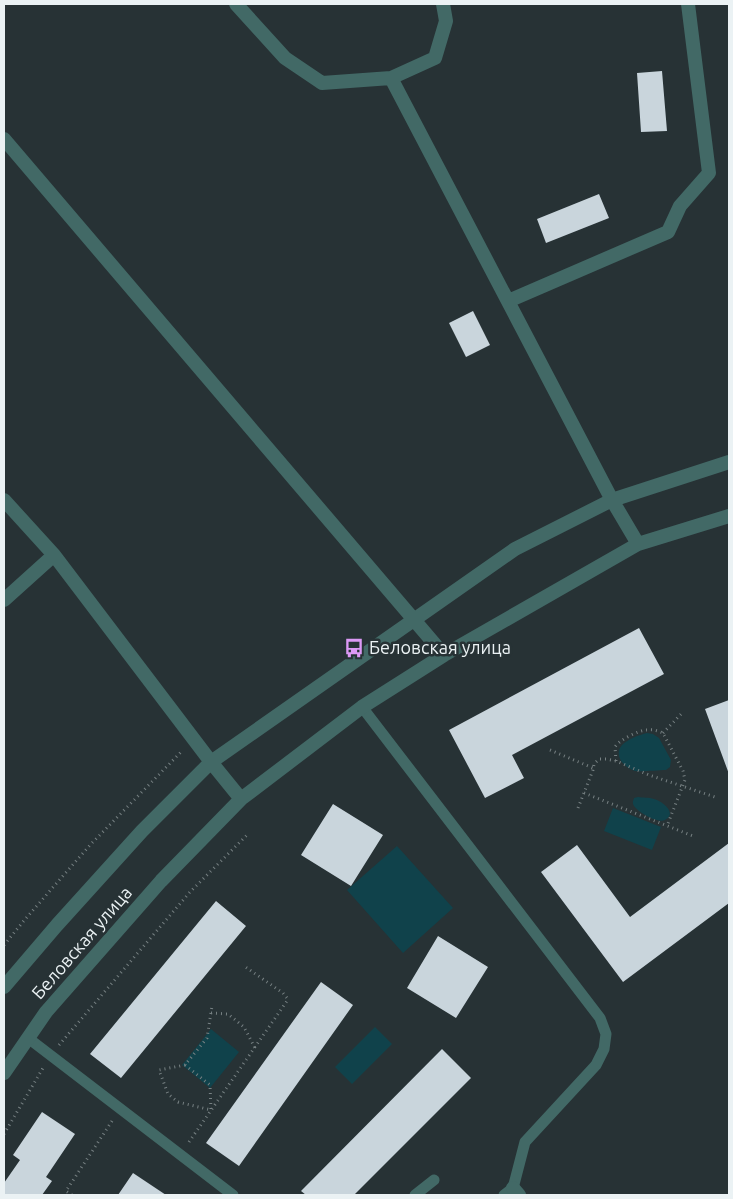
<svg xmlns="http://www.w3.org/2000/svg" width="733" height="1199" viewBox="0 0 733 1199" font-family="Ubuntu,sans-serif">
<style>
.green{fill:#10424b}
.building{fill:#c9d5dc}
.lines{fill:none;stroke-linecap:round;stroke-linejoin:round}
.path{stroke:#778183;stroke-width:3;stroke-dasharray:1 4;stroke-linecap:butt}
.service{stroke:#426966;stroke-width:11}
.minor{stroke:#426966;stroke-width:14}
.labels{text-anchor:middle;stroke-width:5;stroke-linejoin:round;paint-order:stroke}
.poi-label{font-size:18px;fill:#ebf2f4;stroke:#273235;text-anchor:start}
.street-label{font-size:18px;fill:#ebf2f4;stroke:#273235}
</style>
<rect width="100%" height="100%" fill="#273235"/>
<path class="green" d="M647,733L653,734L659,738L671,760L670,767L666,770C658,770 642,772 635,771C624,768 613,755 622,745C628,739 639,735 647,733Z
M638,797C643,798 649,797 654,799C662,801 678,813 665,820C658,824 638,812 634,806C632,802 633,802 634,798Z
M613,808L661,827L652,850L604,831Z
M397,846L453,908L403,953L347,890Z
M375,1027L392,1044L352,1084L335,1067Z
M211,1029L239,1052L210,1088L182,1065Z"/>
<path class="building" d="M662,71L667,131L641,132L637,73Z
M599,194L609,218L546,243L537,219Z
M473,311L490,345L466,357L449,323Z
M639,628L664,674L512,755L524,778L485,798L449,730Z
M729,700V774L705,709Z
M333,804L383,835L351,886L301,855Z
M729,843V903L623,982L541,872L577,845L630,917Z
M216,901L246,926L121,1078L90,1054Z
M438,936L488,967L456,1018L407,988Z
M321,982L353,1005L239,1166L206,1143Z
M442,1049L471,1078L354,1195H306L301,1191Z
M42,1112L75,1134L46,1177L52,1181L42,1195H4V1183L20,1160L13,1155Z
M133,1173L166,1195H118Z"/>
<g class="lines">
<path class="path" d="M663,733L683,712
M550,750L593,768
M616,761L615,747C619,740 639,730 647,730C653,729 658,731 663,733L683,771L685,780L667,826
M584,793L693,836
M578,808L593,770L594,764L599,759H606L616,761L649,775L715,797
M4,945L27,917L91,844L182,751
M211,1013L228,1014L244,1027L255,1048
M59,1045L190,892L248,834
M185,1065L210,1085L211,1110L178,1102L168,1094L159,1070L185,1065L207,1038L212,1006
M4,1134L43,1068
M189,1142L287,1001V998L283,993L244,966
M72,1195L66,1191L112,1121"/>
<path class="service" d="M362,707L600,1018L606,1034L604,1049L596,1065L525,1142L513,1188L504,1195
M28,1038L233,1195
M415,1195L434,1180"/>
<path class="minor" d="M236,4L285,58L322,83L391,78L435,58L446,21L443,4
M391,78L612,500L638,544
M4,139L444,655
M508,301L668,232L680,206L709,173L688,4
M4,500L54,555L211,762L241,799
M4,600L54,555
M4,987L57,925L142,831L211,762L515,549L612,500L729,462
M4,1073L46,1012L161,881L241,799L362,707L444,655L638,544L729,516
M513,1188L519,1195"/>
</g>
<defs>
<symbol id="bus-bare" viewBox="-9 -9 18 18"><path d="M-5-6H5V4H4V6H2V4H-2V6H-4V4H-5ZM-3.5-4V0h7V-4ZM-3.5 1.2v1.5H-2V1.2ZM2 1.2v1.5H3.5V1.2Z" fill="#dc99f5" stroke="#273235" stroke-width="2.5" paint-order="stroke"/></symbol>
</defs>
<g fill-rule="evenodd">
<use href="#bus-bare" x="340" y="634" width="28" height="28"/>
</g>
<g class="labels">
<g class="poi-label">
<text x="369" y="654">Беловская улица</text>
</g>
<g class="street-label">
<text transform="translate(82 943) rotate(-49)" y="6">Беловская улица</text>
</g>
</g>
<rect width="733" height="1199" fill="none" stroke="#ebf2f4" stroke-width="10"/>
</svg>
